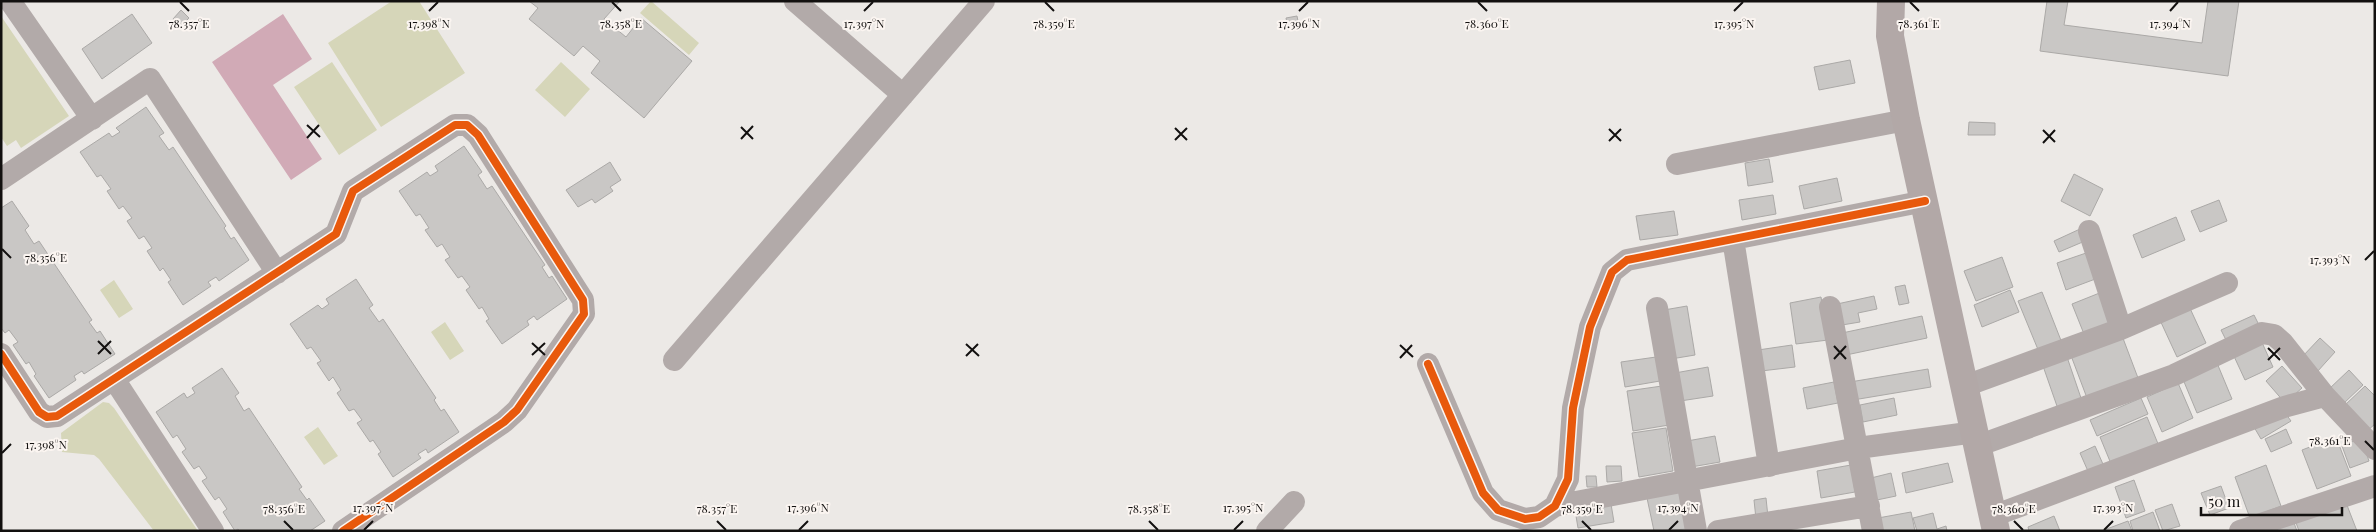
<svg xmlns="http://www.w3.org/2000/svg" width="2376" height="532" viewBox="0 0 2376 532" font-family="'Playfair Display',serif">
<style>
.green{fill:#d6d6b9}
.water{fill:#d1aab6}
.building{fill:#c9c7c5;stroke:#aba9a7}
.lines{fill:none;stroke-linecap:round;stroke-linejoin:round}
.street{stroke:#b2aaa9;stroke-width:22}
.secondary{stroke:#b2a8a7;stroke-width:28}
.cycleway-casing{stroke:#fbf5f1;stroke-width:11}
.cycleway{stroke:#e8590c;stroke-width:8}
.ticks{fill:none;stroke:#12100f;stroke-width:2}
.ticks-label{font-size:12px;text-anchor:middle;fill:#12100f;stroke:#fbf5f1;stroke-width:4;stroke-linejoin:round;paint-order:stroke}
</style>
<rect width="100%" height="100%" fill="#ece9e6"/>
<path class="green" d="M392,1H419L465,73L381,127L328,43Z
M651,1L699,43L689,55L640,13Z
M1,16L69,116L21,148L16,140L7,146L1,137Z
M332,62L377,130L339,155L294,87Z
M561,62L590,89L565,117L535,90Z
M114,280L133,309L119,318L100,290Z
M445,322L464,351L450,360L431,332Z
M103,402L109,403L114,408L198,531H154L99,459L94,455L62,452L61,433Z
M318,427L338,456L324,465L304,437Z"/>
<path class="water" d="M283,14L312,59L273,85L322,159L291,180L212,62Z"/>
<path class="building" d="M529,1H620L604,19L626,37L641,18L692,61L644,118L591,73L600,61L583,46L574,56L529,19L538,8Z
M2047,1H2068L2064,25L2202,43L2208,1H2239L2228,76L2040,51Z
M181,10L189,18L180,27L173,19Z
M132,14L152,43L102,79L82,49Z
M1297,16L1299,26L1288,28L1286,18Z
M1850,60L1855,83L1819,90L1814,67Z
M146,107L164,133L159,136L169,150L173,147L226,226L224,228L231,239L234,237L249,260L219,281L216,277L208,282L211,286L183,305L168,282L171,280L163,268L160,271L147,251L152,248L144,236L139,239L127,221L132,218L123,206L119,209L107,191L111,189L101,175L97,177L80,152L109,133L112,137L120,132L116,128Z
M1969,122L1995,123V135H1968Z
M464,146L482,172L478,175L487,189L492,186L545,265L542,267L549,278L552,276L567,299L537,320L534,316L527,321L529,325L502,344L486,321L489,319L482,307L479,309L466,290L470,287L462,276L458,278L445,260L450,257L442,244L437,247L425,230L429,228L420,214L416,216L399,191L427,172L430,176L438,171L435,166Z
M1769,159L1773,182L1748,186L1745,163Z
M610,162L621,180L610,187L613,191L595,203L592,199L578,207L566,190Z
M2074,174L2103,189L2090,216L2061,201Z
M1837,178L1842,201L1804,209L1799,186Z
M1773,195L1776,214L1742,220L1739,200Z
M2219,200L2227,221L2200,232L2191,211Z
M12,201L29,226L25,230L34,244L39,241L92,320L89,322L97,333L100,331L115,354L84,374L82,371L74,376L76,380L49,398L34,376L36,374L29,362L26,364L13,345L18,342L9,330L5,333L1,328V208Z
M1674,211L1678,235L1640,240L1636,216Z
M2176,217L2185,240L2142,258L2133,235Z
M2080,229L2085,241L2059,252L2054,241Z
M2089,252L2098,278L2066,290L2057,263Z
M2002,257L2013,287L1976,301L1964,271Z
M356,279L373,305L369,308L379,322L383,319L436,398L434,400L441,411L444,409L459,432L428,453L426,449L418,454L421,458L393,477L378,454L381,452L373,440L370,442L357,423L362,420L354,409L349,411L337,393L341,390L333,377L329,381L317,363L321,361L311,347L307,349L290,324L318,305L322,309L329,304L326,299Z
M1905,285L1909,303L1899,305L1895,287Z
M2010,290L2019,312L1982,327L1974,305Z
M2042,292L2062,343L2039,352L2018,301Z
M2102,292L2114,323L2084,334L2072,304Z
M1874,296L1877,309L1858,313L1860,322L1842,325L1837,304Z
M1821,297L1828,340L1796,344L1790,303Z
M2188,304L2206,343L2177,357L2159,318Z
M1687,306L1695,355L1671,359L1664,310Z
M2254,315L2260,327L2227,342L2221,330Z
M1922,316L1927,338L1846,355L1842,333Z
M2121,333L2138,378L2087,398L2070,353Z
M2260,338L2273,367L2245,380L2232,352Z
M2320,338L2335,352L2317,372L2302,357Z
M1792,345L1795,367L1761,371L1758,350Z
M1656,357L1660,381L1625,387L1621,362Z
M2067,357L2082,401L2058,409L2043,366Z
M2217,363L2232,399L2197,413L2182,377Z
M2282,366L2302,388L2285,403L2266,381Z
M1708,367L1713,396L1680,401L1675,373Z
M222,368L239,393L235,396L244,411L249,408L302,487L299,489L307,500L309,498L325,521L310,531H240L238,529L235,531L223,512L227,509L219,497L215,500L202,481L207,478L199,466L194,469L182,452L186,449L177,435L173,438L156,412L184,393L187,398L195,393L192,388Z
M1928,369L1931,387L1853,400L1850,382Z
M2349,370L2363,385L2343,404L2329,389Z
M1834,382L1838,403L1807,409L1803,388Z
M2178,383L2193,418L2162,432L2147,397Z
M1662,386L1669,425L1633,431L1627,391Z
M2365,386L2375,396V424L2367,431L2344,406Z
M1894,398L1897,415L1863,422L1860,405Z
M2141,398L2148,414L2097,436L2090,420Z
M2283,410L2291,421L2261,439L2254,427Z
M2147,417L2161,451L2114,471L2100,437Z
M1666,428L1673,471L1639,477L1632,433Z
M2286,429L2292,443L2271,452L2265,439Z
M1715,436L1720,462L1691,467L1687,441Z
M2336,437L2351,476L2317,489L2302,450Z
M2361,438L2369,461L2350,468L2342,446Z
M2095,446L2106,471L2091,478L2080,453Z
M1948,463L1953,482L1906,493L1902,473Z
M1851,465L1855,492L1821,498L1817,471Z
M2266,465L2281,506L2250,518L2235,477Z
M1606,466H1621L1622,481L1607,482Z
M1891,473L1896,496L1872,501L1867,479Z
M1586,476H1596L1597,487H1587Z
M2134,480L2145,511L2126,518L2115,487Z
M2221,486L2229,508L2210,515L2201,493Z
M1681,491L1689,529L1654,531L1647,498Z
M1610,498L1614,522L1578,528L1574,504Z
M1766,498L1768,517L1756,519L1754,500Z
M2345,500L2357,531H2299L2295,520Z
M2172,504L2180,526L2163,531L2155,510Z
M1911,512L1915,531H1880L1878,518Z
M2153,512L2160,531H2133L2130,521Z
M1933,513L1937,529L1946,526L1947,531H1917L1913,518Z
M2291,515L2297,531H2270Z
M2054,516L2060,531H2029L2028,527Z
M2128,521L2132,531H2104V530Z"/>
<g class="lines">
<path class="street" d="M10,1L92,119
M795,1L903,95
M1677,164L1906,120
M1,179L150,79L277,273
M2089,231L2121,329
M1733,239L1769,466
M1830,307L1873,531
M1657,308L1696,531
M1,354L39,412L47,417L57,416L336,234L353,191L455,125H467L478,135L583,300L584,314L517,410L504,422L343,531
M674,360L984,1
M1428,364L1483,493L1498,510L1525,519L1539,517L1555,506L1568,479L1573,408L1590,327L1612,272L1627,260L1925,201
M114,379L213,531
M1965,386L2121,329L2227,283
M1977,446L2174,375L2262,333L2274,335L2283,343L2325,396L2375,449
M1555,506L1858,448L1975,432
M1993,516L2284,407L2325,396
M1267,531L1294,502
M1718,531L1869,506
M2240,531L2375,486"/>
<path class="secondary" d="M1891,1L1890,36L1906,120L1996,531"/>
<defs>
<path id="cycleway" d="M1,354L39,412L47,417L57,416L336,234L353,191L455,125H467L478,135L583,300L584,314L517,410L504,422L343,531
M1428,364L1483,493L1498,510L1525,519L1539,517L1555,506L1568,479L1573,408L1590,327L1612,272L1627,260L1925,201"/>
</defs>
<use href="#cycleway" class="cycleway-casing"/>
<use href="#cycleway" class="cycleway"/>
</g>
<path class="ticks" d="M180,2L189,11M612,2L621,11M1045,2L1054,11M1478,2L1487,11M1910,2L1919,11M429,11L438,2M864,11L873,2M1299,11L1308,2M1734,11L1743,2M2170,11L2178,2M307,125L320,137M741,127L753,139M1175,128L1187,140M1609,129L1621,141M2043,130L2055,142M307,138L319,125M741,139L753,126M1175,140L1187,128M1609,141L1621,129M2043,143L2055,130M2,249L11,258M2365,260L2374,251M98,341L111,354M532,343L545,355M966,344L979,356M1400,345L1413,357M1834,346L1846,359M2268,348L2280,360M98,354L111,341M532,355L545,343M966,356L978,344M1400,358L1412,345M1834,359L1846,346M2268,360L2280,348M2365,441L2374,450M2,453L11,444M284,521L293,530M717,521L726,530M1149,521L1158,530M1582,521L1591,530M2014,521L2023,530M364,530L373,521M799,530L808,521M1234,530L1243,521M1669,530L1678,521M2104,530L2113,521"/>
<g class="ticks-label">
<text x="1919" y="28">78.361°E</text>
<text x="189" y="28">78.357°E</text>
<text x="621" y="28">78.358°E</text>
<text x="1054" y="28">78.359°E</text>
<text x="1487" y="28">78.360°E</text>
<text x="429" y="28">17.398°N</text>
<text x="864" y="28">17.397°N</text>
<text x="1299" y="28">17.396°N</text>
<text x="1734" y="28">17.395°N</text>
<text x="2170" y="28">17.394°N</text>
<text x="46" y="262">78.356°E</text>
<text x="2330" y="264">17.393°N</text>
<text x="2330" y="445">78.361°E</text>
<text x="46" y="449">17.398°N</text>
<text x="373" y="512">17.397°N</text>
<text x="808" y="512">17.396°N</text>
<text x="1243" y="512">17.395°N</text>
<text x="1678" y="512">17.394°N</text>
<text x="2113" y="512">17.393°N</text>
<text x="284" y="513">78.356°E</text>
<text x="717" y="513">78.357°E</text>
<text x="1149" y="513">78.358°E</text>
<text x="1582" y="513">78.359°E</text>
<text x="2014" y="513">78.360°E</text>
</g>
<rect width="2376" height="532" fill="none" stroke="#12100f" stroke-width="5"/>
<path d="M2201 507v8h141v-8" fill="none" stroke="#12100f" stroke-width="2.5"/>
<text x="2208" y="507" font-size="15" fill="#12100f" stroke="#fbf5f1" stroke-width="4" paint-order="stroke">50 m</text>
</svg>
